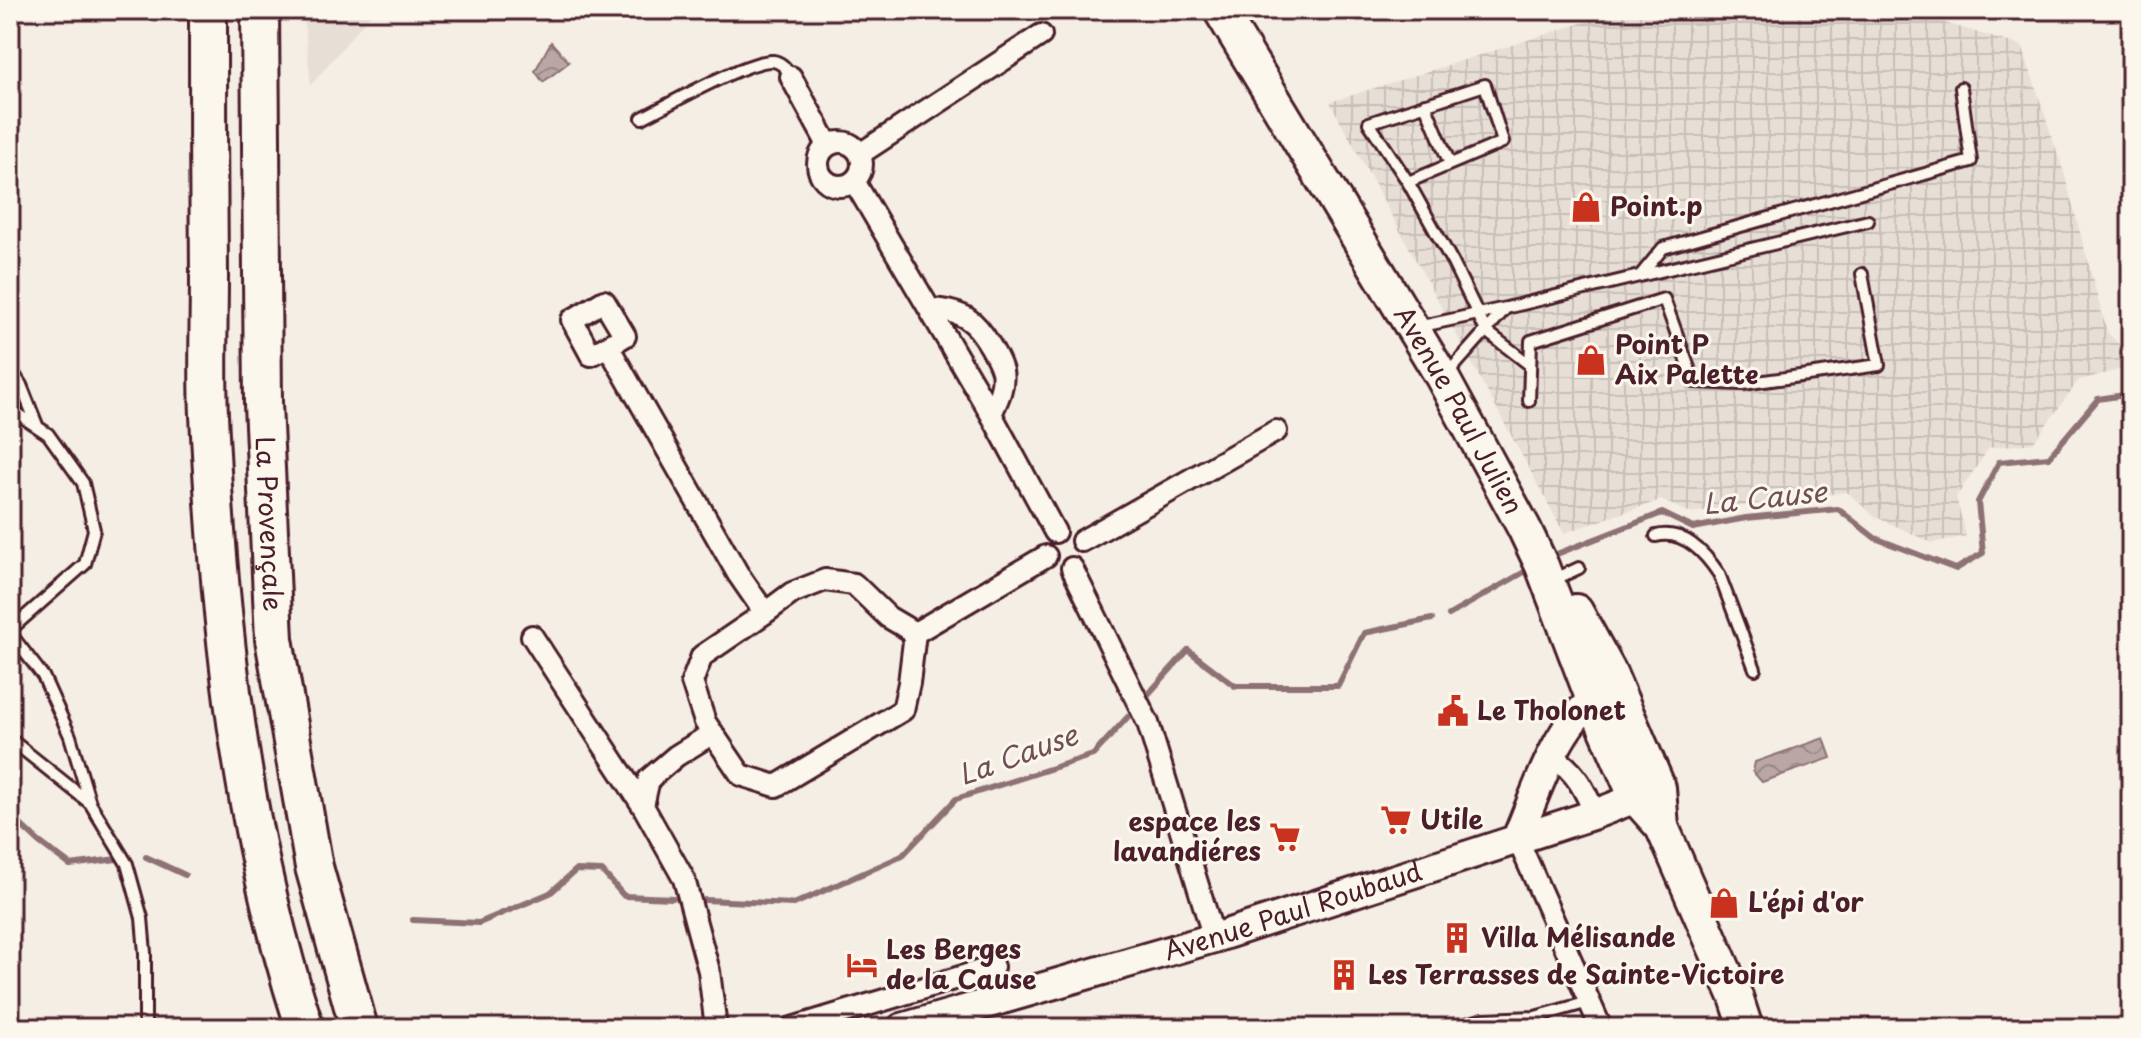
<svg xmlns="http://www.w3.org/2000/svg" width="2141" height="1038" viewBox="0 0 2141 1038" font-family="'Playpen Sans',sans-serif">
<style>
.built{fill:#e7dfd6}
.industrial{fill:url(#industrial-grid)}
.water{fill:url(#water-waves);stroke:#8d7174;stroke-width:2}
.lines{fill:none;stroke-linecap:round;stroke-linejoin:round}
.stream{stroke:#8d7174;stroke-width:6}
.lane-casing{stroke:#4a1f2b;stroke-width:16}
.street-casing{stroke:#4a1f2b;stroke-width:26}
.secondary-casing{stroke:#4a1f2b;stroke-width:34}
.primary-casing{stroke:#4a1f2b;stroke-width:38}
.highway-casing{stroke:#4a1f2b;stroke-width:42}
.lane{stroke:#fbf7ec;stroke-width:10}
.street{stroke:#fbf7ec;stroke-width:20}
.secondary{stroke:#fbf7ec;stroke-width:28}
.primary{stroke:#fbf7ec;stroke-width:32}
.highway{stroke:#fbf7ec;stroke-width:36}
.labels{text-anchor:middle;stroke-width:6;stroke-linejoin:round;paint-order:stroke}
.poi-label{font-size:26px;font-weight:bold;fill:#4a1f2b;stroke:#fbf7ec;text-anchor:start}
.street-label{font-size:26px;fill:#4a1f2b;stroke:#fbf7ec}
.water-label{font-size:28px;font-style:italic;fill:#714f56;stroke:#fbf7ec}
</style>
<defs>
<pattern id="industrial-grid" width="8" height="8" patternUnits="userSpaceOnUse" patternTransform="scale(2)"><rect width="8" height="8" fill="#e7dfd6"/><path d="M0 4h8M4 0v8" fill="none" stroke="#c8bfb8"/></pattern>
<pattern id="water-waves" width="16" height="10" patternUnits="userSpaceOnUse" patternTransform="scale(2)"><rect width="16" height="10" fill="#baa7a5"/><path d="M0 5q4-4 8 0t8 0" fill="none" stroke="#998787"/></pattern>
</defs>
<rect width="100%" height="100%" fill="#f4eee4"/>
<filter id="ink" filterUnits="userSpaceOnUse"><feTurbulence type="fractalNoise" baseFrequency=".0125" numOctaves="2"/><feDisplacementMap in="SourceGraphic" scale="16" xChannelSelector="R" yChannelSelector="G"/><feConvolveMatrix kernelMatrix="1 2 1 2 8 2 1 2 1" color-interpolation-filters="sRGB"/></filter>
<g filter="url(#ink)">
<path class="built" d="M303,10H374L311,85Z"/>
<path class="industrial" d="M1623,10H1902L2022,46L2064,173L2107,332L2131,356V367L2079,380L2033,443L1989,448L1956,497L1966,536L1932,543L1874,516L1847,492L1690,513L1661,500L1564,533L1330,102Z"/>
<path class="water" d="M551,42L569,62L543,82L535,71Z
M1824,738L1831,758L1762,782L1753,772L1755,762Z"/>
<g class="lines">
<path class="stream" d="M1549,557L1662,513L1693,528L1746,518L1838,509L1875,538L1956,569L1983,553L1978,502L1999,462L2049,457L2098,399L2131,394
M1449,615L1533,567
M1143,700L1188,650L1235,686H1338L1364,633L1432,619
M10,815L38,841L70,865L117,859
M146,857L185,875
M705,900L794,904L902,856L956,799L1093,755L1135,709
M413,920L479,923L550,893L576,870L602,871L624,896L673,898"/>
<defs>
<path id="lane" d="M1425,104L1450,164
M642,118C668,105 749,59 773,61C782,62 787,69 791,77
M1408,182L1369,123L1485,85L1503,142L1408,182L1453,263L1486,331L1530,365
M1640,276L1663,248L1971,161L1961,88
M1422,326L1506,308L1868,221
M10,368L21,385L37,425
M1450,371L1506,308
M1529,401L1531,341L1664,299L1694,382L1743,384L1879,365L1862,274
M10,416L15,412L48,434L83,483L94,530L85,564L10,630
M1656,536C1683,529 1705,553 1719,574L1755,669
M1553,580L1579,568
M10,633L43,676L70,736L90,803
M10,739L90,803L127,864L142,918L145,953V1028
M1453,1028L1484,1019L1535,1017L1589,1002"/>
<path id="street" d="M791,77L828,145
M818 164a22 22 0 1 1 44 0a22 22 0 1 1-44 0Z
M860,154L1041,35
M854,181L991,414L1055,532
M930,309C963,311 975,319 991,347C995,354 1000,363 1002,371C1005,386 997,401 991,414
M608,346L591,355L572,320L604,301L625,336L608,346L738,574L765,613L792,593L825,580L854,584L888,617L915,633L1046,556
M1082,541L1276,431
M1072,568L1148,723L1214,938
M765,613L702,656L692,682L705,722L741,775L776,786L903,710L909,683L915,633
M532,636L643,806L684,879L709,971L716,1028
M1552,756C1576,771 1585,790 1595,814
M643,806L649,779L676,756L713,733
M1517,838L1601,1028
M792,1028L993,967"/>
<g id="secondary">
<path d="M1517,838C1536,794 1555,729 1593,700L1601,701L1610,707"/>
<path id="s1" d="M902,1028L1214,938L1595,814L1636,798"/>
</g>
<g id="primary">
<path id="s2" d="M1220,10L1442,377L1524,528L1542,566L1593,700L1636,798L1662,827L1736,997L1746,1028"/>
<path d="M1576,611L1609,671L1659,788L1662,827"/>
</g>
<g id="highway">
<path d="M208,10C208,99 208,187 209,276C209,322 207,369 209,415C219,622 240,830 305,1028"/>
<path id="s3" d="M260,10L263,404L274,639L314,867L359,1028"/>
</g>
</defs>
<use href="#lane" class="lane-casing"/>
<use href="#street" class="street-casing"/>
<use href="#secondary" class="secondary-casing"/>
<use href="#primary" class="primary-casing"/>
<use href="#highway" class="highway-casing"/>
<use href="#lane" class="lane"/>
<use href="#street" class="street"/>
<use href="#secondary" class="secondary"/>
<use href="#primary" class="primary"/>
<use href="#highway" class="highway"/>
</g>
</g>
<defs>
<symbol id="shop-bare" viewBox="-9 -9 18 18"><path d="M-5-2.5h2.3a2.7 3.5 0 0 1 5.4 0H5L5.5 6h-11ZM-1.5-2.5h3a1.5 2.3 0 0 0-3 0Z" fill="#c8321e" stroke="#fbf7ec" stroke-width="2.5" paint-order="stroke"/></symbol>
<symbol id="civic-bare" viewBox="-9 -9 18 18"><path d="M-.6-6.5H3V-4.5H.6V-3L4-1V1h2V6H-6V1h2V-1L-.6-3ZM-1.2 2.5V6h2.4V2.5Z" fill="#c8321e" stroke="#fbf7ec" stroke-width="2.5" paint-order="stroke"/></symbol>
<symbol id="supermarket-bare" viewBox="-9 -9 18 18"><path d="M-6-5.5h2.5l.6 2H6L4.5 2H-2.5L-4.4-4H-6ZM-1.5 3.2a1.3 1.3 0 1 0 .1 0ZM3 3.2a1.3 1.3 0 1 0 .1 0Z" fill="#c8321e" stroke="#fbf7ec" stroke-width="2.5" paint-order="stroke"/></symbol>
<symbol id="building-bare" viewBox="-9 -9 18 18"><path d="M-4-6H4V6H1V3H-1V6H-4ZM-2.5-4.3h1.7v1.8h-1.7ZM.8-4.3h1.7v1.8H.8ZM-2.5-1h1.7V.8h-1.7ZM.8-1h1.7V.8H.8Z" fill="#c8321e" stroke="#fbf7ec" stroke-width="2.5" paint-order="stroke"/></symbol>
<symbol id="hotel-bare" viewBox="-9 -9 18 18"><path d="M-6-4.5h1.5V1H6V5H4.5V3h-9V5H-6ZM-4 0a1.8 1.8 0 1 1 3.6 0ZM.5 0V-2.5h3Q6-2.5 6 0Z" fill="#c8321e" stroke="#fbf7ec" stroke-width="2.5" paint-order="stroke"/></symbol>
</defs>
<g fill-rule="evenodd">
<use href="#shop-bare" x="1564" y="185" width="44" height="44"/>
<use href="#shop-bare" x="1569" y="338" width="44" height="44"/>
<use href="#civic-bare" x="1431" y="689" width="44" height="44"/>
<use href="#supermarket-bare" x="1374" y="798" width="44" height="44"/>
<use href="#supermarket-bare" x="1263" y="815" width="44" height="44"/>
<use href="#shop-bare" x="1702" y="881" width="44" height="44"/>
<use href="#building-bare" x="1435" y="916" width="44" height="44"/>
<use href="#hotel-bare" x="840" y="943" width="44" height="44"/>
<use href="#building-bare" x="1322" y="953" width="44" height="44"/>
</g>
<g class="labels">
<g class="poi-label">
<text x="1610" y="216">Point.p</text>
<text x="1615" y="354">Point P<tspan x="1615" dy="30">Aix Palette</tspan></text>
<text x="1477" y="720">Le Tholonet</text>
<text x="1420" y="829">Utile</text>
<text x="1261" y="831" text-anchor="end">espace les<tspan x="1261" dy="30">lavandiéres</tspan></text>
<text x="1748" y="912">L'épi d'or</text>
<text x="1481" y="947">Villa Mélisande</text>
<text x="886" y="959">Les Berges<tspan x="886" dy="30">de la Cause</tspan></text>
<text x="1368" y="984">Les Terrasses de Sainte-Victoire</text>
</g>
<g class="street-label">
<text dy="9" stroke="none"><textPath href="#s2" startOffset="466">Avenue Paul Julien</textPath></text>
<text dy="9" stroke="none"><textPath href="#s3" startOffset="514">La Provençale</textPath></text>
<text dy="9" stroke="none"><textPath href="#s1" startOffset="408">Avenue Paul Roubaud</textPath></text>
</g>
<g class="water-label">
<text transform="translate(1765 498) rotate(-6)" y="10">La Cause</text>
<text transform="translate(1018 755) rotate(-20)" y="10">La Cause</text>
</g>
</g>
<rect width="2141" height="1038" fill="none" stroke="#fbf7ec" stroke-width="40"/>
<rect x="20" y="20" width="2101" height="998" fill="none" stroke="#4a1f2b" stroke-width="3" filter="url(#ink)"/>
</svg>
